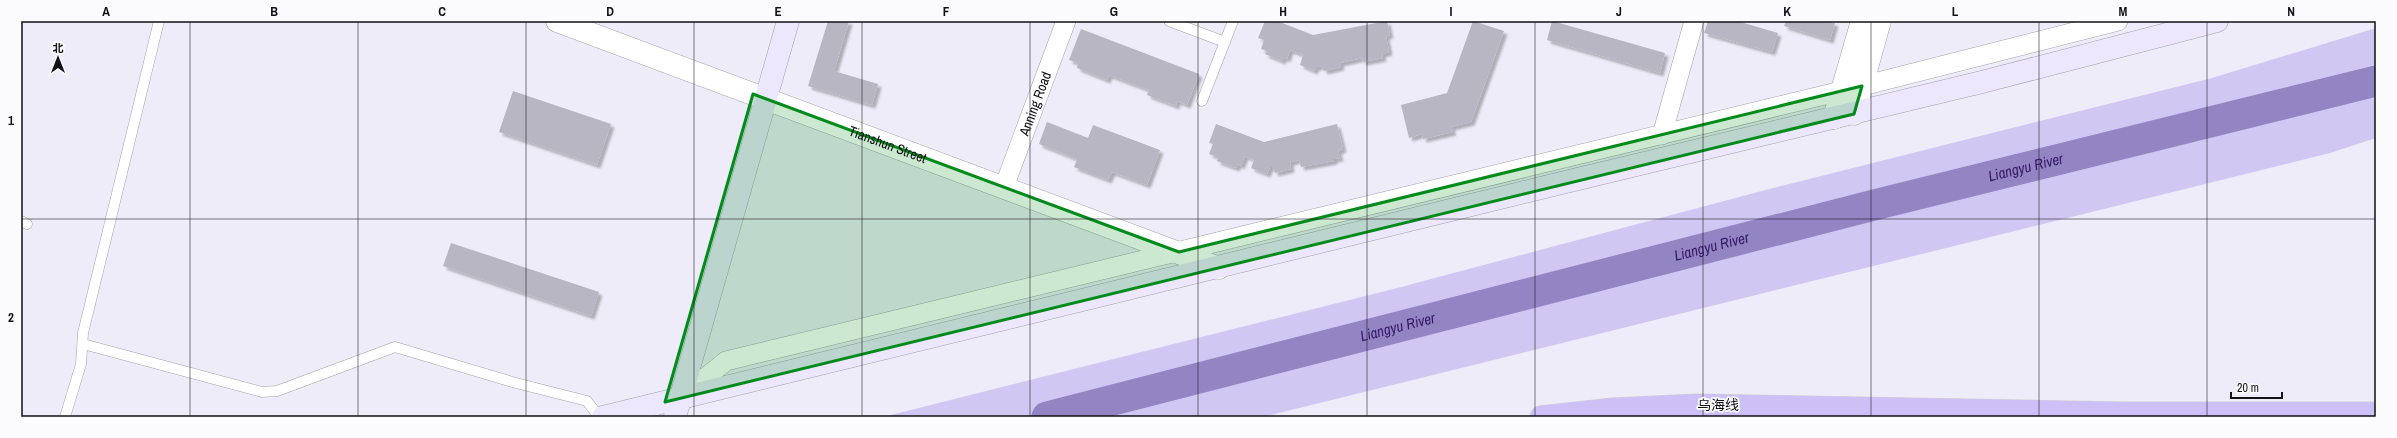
<svg xmlns="http://www.w3.org/2000/svg" width="2397" height="438" viewBox="0 0 2397 438" font-family="'Archivo Narrow','Noto Sans SC',sans-serif">
<style>
.green{fill:#d0c8f3}
.lines{fill:none;stroke-linecap:round;stroke-linejoin:round}
.river{stroke:#9385c4;stroke-width:31}
.building{fill:#b8b6c2;filter:url(#shadow)}
.service-casing{stroke:#a3a1ac;stroke-width:11}
.minor-casing{stroke:#a3a1ac;stroke-width:20}
.tertiary-casing{stroke:#a3a1ac;stroke-width:23}
.secondary-casing{stroke:#a3a1ac;stroke-width:23}
.trunk-casing{stroke:#d0cfd0;stroke-width:23}
.service{stroke:#fff;stroke-width:10}
.minor{stroke:#fff;stroke-width:19}
.tertiary{stroke:#fff;stroke-width:22}
.secondary{stroke:#ece7fc;stroke-width:22}
.trunk{stroke:#ccc0f7;stroke-width:22}
.marked{fill:#008b1a;fill-opacity:0.2;stroke:#008b1a;stroke-width:3;stroke-linejoin:round}
.grid{fill:none;stroke:#121115;stroke-width:1;stroke-opacity:0.55}
.labels{text-anchor:middle;stroke-width:3.5;stroke-linejoin:round;paint-order:stroke}
.street-label{font-size:14px;fill:#121115;stroke:#fbfbfd}
.water-label{font-size:15px;font-style:italic;fill:#351a65;stroke:#fbfbfd}
.neatline{fill:none;stroke:#121115;stroke-width:1.5}
.grid-label{font-size:13px;text-anchor:middle;font-weight:bold;fill:#121115}
</style>
<defs>
<filter id="shadow"><feDropShadow dx="3.5" dy="3.5" stdDeviation="1" flood-color="#0004"/></filter>
</defs>
<rect width="100%" height="100%" fill="#eeecf8"/>
<path class="green" d="M2376,28V138L2330,153L1263,417H883L1401,287L1773,188L2212,78Z"/>
<g class="lines">
<path class="river" id="s1" d="M1047,417L1878,204L2376,81"/>
</g>
<path class="building" d="M828,21H849L834,71L878,84L872,105L808,86Z
M1265,21H1277L1313,35L1387,21L1390,35L1386,36L1389,52L1382,54L1383,58L1363,62L1362,58L1340,63L1341,67L1324,71L1322,66L1316,67L1314,71L1300,65L1303,55L1290,50L1287,59L1284,57L1282,61L1265,54L1267,51L1261,49L1264,40L1258,38Z
M1473,21L1504,31L1471,122L1451,127L1453,132L1423,139L1422,134L1409,138L1401,105L1447,93Z
M1552,21L1665,53L1660,73L1547,40Z
M1708,21H1737L1778,33L1772,52L1704,33Z
M1786,21H1827L1835,23L1830,40L1784,26Z
M1081,29L1199,74L1187,105L1177,101L1176,106L1147,95L1149,90L1109,75L1107,80L1077,68L1078,63L1069,60Z
M513,91L611,124L597,165L499,132Z
M1047,122L1088,138L1093,125L1160,150L1147,185L1112,172L1108,180L1074,167L1077,159L1039,144Z
M1216,124L1264,142L1337,124L1343,149L1338,151L1340,158L1334,159V161L1301,167L1299,160L1290,162L1291,169L1275,173L1273,167H1270L1267,174L1251,168L1254,160L1245,156L1241,166L1238,164L1236,168L1217,161L1218,157L1209,154L1213,144L1209,143Z
M451,243L599,292L591,316L443,266Z"/>
<g class="lines">
<defs>
<path id="service" d="M1169,21L1225,42
M1202,101L1233,21
M21,221L27,224
M83,344L262,392L277,391L395,347L516,383L587,401L599,417
M65,417L81,364L83,333L159,21"/>
<g id="minor">
<path d="M1662,135L1694,21"/>
<path id="s2" d="M1004,187L1066,21"/>
<path d="M680,398L726,361L1862,86L2118,21"/>
</g>
<g id="tertiary">
<path id="s3" d="M557,21L1219,268"/>
<path d="M1854,114L1880,21"/>
<path d="M1834,118L1862,21"/>
</g>
<path id="secondary" d="M603,417L1582,178L1982,82L2217,21
M675,417L788,21"/>
<path id="trunk" d="M1541,417L1613,409L1696,405L2123,413H2376"/>
</defs>
<use href="#service" class="service-casing"/>
<use href="#minor" class="minor-casing"/>
<use href="#tertiary" class="tertiary-casing"/>
<use href="#secondary" class="secondary-casing"/>
<use href="#trunk" class="trunk-casing"/>
<use href="#service" class="service"/>
<use href="#minor" class="minor"/>
<use href="#tertiary" class="tertiary"/>
<use href="#secondary" class="secondary"/>
<use href="#trunk" class="trunk"/>
</g>
<path class="marked" d="M1862,86L1854,114L665,402L753,94L1179,252Z"/>
<path class="grid" d="M190,21V417M358,21V417M526,21V417M694,21V417M862,21V417M1030,21V417M1198,21V417M1367,21V417M1535,21V417M1703,21V417M1871,21V417M2039,21V417M2207,21V417M21,219H2376"/>
<g class="labels">
<g class="street-label">
<text dy="5" stroke="none"><textPath href="#s2" startOffset="89">Anning Road</textPath></text>
<text dy="5" stroke="none"><textPath href="#s3" startOffset="353">Tianshun Street</textPath></text>
<text x="1718" y="410">乌海线</text>
</g>
<g class="water-label">
<text dy="5" stroke="none"><textPath href="#s1" startOffset="1010">Liangyu River</textPath></text>
<text dy="5" stroke="none"><textPath href="#s1" startOffset="686">Liangyu River</textPath></text>
<text dy="5" stroke="none"><textPath href="#s1" startOffset="362">Liangyu River</textPath></text>
</g>
</g>
<rect width="2397" height="438" fill="none" stroke="#fbfbfd" stroke-width="44"/>
<g transform="translate(58 58)" stroke="#fbfbfd" stroke-width="3" paint-order="stroke">
<path d="M0-3L7 15L0 10L-7 15Z" fill="#121115"/>
<text y="-6" font-size="11" font-weight="bold" text-anchor="middle" fill="#121115">北</text>
</g>
<path d="M2231 392v6h51v-6" fill="none" stroke="#121115" stroke-width="2"/>
<text x="2237" y="392" font-size="12" fill="#121115" stroke="#fbfbfd" stroke-width="3" paint-order="stroke">20 m</text>
<rect x="22" y="22" width="2353" height="394" class="neatline"/>
<g class="grid-label">
<text x="106" y="16">A</text>
<text x="274" y="16">B</text>
<text x="442" y="16">C</text>
<text x="610" y="16">D</text>
<text x="778" y="16">E</text>
<text x="946" y="16">F</text>
<text x="1114" y="16">G</text>
<text x="1283" y="16">H</text>
<text x="1451" y="16">I</text>
<text x="1619" y="16">J</text>
<text x="1787" y="16">K</text>
<text x="1955" y="16">L</text>
<text x="2123" y="16">M</text>
<text x="2291" y="16">N</text>
<text x="11" y="125">1</text>
<text x="11" y="322">2</text>
</g>
</svg>
